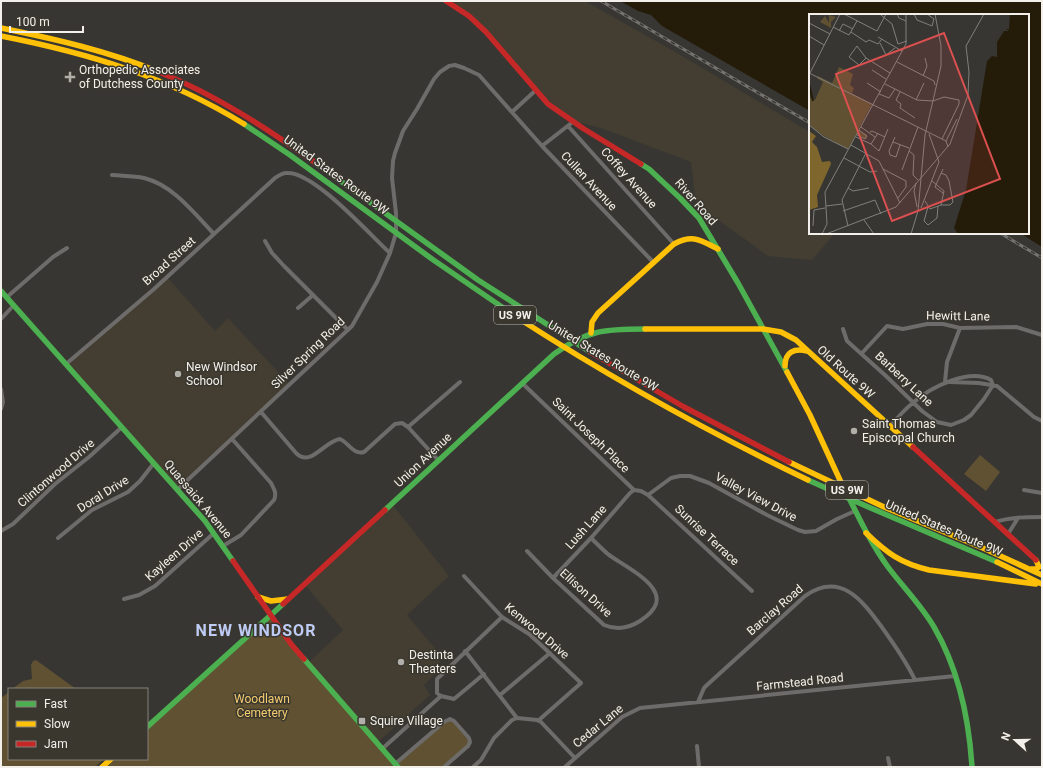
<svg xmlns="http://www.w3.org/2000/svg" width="1043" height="768" viewBox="0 0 1043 768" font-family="Roboto,sans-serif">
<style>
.built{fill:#433e31}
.green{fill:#5f5131}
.water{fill:#241c09}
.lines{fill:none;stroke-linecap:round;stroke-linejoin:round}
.street{stroke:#6d6c6a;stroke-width:4}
.fast{stroke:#4caf50;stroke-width:5.5}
.slow{stroke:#ffc107;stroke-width:5.5}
.jam{stroke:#c62828;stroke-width:5.5}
.rail-casing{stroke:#747371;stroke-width:3}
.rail{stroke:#3a372f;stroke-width:1.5;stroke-dasharray:4.5;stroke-linecap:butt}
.poi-dot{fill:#b1afaa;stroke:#3a372f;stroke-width:1.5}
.labels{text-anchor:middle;stroke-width:3;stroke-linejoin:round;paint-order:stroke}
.shield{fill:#3a372f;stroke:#bcb8b3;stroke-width:1}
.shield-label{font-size:11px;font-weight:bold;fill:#f3f0eb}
.poi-label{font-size:12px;fill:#f3f0eb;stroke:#3a372f;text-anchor:start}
.street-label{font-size:12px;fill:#f3f0eb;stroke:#3a372f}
.park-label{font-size:12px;fill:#f5cc6e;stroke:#3a372f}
.district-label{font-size:16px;font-weight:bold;letter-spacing:1px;fill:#bdcbf5;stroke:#3a372f}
.inset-river{fill:none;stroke:#241c09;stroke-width:2}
.inset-road{fill:none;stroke:#82807c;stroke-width:1}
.view{fill:#dc504f;fill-opacity:0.15;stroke:#dc504f;stroke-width:2}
.inset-edge{fill:none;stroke:#f3f0eb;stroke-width:2}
</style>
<rect width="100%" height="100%" fill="#373632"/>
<path class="built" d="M446,1H585L677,53L810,132V233H835L812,260L768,256L696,204L691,162L601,128L574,121L536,90L469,16Z
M167,277L215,331L228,318L290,385L177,490L66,364Z
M392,504L449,576L407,615L443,658L438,664L441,668L424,685L430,695L377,743L308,663L343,630L304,584Z"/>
<path class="green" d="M980,455L1000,472L986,491L964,474Z
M270,615L395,764L450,719L470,742L444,767H101L110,759H147V726Z
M36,660L76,689H12L23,681L32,679L31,665L33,661Z
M9,692V759H104L95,767H1V698Z"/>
<path class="water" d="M620,1H1042V247L1020,233H1028V15H810V111L662,26L651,15L638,11Z"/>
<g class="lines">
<path class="street" d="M512,112L536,90
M568,126L674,244
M542,146L574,121
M112,175C123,176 134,176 144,178C173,185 194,213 214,234
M265,241L272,253L284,266L348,330
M7,297L53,257L67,248
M298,308L313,295
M1,319L14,305
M843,329L847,341L886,376L922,411L937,422L951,425L964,420L971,415L984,399L993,385
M862,353L887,326L903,329L927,324H943L960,328L1016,327L1042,335
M66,364L154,289L275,178C278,176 282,173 286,173C313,170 370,235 390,253
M945,382L947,362L960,328
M950,382L979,383L997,386L1034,417L1042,421
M522,383L634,490L641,491L648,495L752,591
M1,389L3,402L1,409
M261,412L296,453C311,468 324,441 340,439C348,442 353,455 364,452L395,424L402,423L408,427L439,461
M408,427L460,382
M890,427C897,418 905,409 914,402C931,387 969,368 991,380L993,385
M177,490L352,326L377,282L390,253L396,233V213L392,178L393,161L395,153L403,131L417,109L434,79L440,72L449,66L455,65L464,68L479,75L542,146L654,263
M1024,490L1042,493
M648,495L671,478L680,476H690L709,483L767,515L798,530L805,532L816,531L837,519L855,511
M995,522C1010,517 1026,517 1042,517
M1,531L13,524L55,484L89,457L122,427
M1008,534L1018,518
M58,538L92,510L128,492L140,481L154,463
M223,546L241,535L274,500C277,493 274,489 271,483L232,439
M527,551L553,578L604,625C616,630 629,628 640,621C683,594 632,571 609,555C603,550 597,544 591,538
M464,576L502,617L529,634L540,644L581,683L539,720
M553,578L591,538L630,493L634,490
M124,599L139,595L155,586L214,533
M465,651L517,718
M484,674L454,699L441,696L437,693V679L502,617
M500,695L550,653
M698,702L704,688L707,685L805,596C840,571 862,600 881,626C894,644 906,661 915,680
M697,746L699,767
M382,749L441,696
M888,758L890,767
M395,764L444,722L450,719L454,721L469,738L470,742L468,746L444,767
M473,767L481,760L494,738L512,720L517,718L537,720L541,722L575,758
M565,767L622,717L640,708L955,676"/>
<path class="fast" d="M244,124L290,155L432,259L518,318
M317,164L478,280L590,352
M641,164L649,169L680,198L699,218L738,283L787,372
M1,291L205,521L233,561
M808,480L866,506L997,562
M849,498C861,522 872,545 888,567C903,587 921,605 934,627C959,670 969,719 972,767
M385,510L554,354C588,330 604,329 645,329
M304,659L398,767
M147,727L283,604"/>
<path class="slow" d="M1,28C55,39 108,51 159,72
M1,36C88,53 168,77 244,124
M518,318C611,378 708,432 808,480
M645,329H763L781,332L796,340L913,447
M591,333L592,322L598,313L674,244C693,234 700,240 718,249
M785,366C785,352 794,348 807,351
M787,372L810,415L845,491
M789,462L884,507L983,548L1042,575
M866,533C887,553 900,563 929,570L1036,584
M997,562L1042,584
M1031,569H1036L1039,567L1036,560
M258,597L271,601L288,599
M102,767L111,759"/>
<path class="jam" d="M446,1L469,16L486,32L548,104L584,129L641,164
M159,72C216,95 268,129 317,164
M590,352L684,407L789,462
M913,447L1036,560
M233,561L291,644L304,659
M283,604L385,510"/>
<defs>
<path id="rail" d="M601,1L810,123
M1000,233L1042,258"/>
</defs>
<use href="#rail" class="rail-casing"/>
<use href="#rail" class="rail"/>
</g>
<g class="poi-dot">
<path d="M68 71h4v4h4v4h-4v4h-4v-4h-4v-4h4z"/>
<circle cx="178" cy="374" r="4"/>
<circle cx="854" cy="431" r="4"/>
<circle cx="401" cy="662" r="4"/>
<rect x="358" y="717" width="8" height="8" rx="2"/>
</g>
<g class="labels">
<g class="shield">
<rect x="494" y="306" width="42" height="18" rx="3"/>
<rect x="826" y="481" width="42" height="18" rx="3"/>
</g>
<g class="shield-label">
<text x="515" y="319">US 9W</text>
<text x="847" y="494">US 9W</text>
</g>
<g class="poi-label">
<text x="79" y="74">Orthopedic Associates<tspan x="79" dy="14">of Dutchess County</tspan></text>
<text x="186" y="371">New Windsor<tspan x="186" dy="14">School</tspan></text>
<text x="862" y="428">Saint Thomas<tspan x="862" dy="14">Episcopal Church</tspan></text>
<text x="409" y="659">Destinta<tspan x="409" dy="14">Theaters</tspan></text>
<text x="370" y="725">Squire Village</text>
</g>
<g class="street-label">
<text transform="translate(336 175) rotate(36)" y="4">United States Route 9W</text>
<text transform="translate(629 178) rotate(48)" y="4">Coffey Avenue</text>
<text transform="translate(589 181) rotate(47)" y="4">Cullen Avenue</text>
<text transform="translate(696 202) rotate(49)" y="4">River Road</text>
<text transform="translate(169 261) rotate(-42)" y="4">Broad Street</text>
<text transform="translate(958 316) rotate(1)" y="4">Hewitt Lane</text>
<text transform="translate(308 353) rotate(-44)" y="4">Silver Spring Road</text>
<text transform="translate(603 356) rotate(31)" y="4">United States Route 9W</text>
<text transform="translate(846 372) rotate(42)" y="4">Old Route 9W</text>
<text transform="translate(904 379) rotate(43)" y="4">Barberry Lane</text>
<text transform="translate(591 435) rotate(44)" y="4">Saint Joseph Place</text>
<text transform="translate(423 460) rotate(-43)" y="4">Union Avenue</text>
<text transform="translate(56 473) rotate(-41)" y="4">Clintonwood Drive</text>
<text transform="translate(103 494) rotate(-32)" y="4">Doral Drive</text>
<text transform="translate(756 497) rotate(28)" y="4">Valley View Drive</text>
<text transform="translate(198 499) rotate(50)" y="4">Quassaick Avenue</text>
<text transform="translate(586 527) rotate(-48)" y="4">Lush Lane</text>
<text transform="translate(944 528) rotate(23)" y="4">United States Route 9W</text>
<text transform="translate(707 535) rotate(43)" y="4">Sunrise Terrace</text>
<text transform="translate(174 555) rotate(-41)" y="4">Kayleen Drive</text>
<text transform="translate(586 593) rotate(42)" y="4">Ellison Drive</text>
<text transform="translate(775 610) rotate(-41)" y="4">Barclay Road</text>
<text transform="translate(537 631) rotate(40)" y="4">Kenwood Drive</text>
<text transform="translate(800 682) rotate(-6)" y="4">Farmstead Road</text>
<text transform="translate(598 726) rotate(-39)" y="4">Cedar Lane</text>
</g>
<g class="park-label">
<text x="262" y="703">Woodlawn<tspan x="262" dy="14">Cemetery</tspan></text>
</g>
<g class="district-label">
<text x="256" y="636">NEW WINDSOR</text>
</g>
</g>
<g transform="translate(809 14)">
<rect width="220" height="220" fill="#373632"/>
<path d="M20,1L27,3L22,8V14L11,8L16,2L20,9ZM30,53L44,60L41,71L45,74L43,79L35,75L63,90L49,116L58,121L57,125L47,120L39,135L15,122L0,111V83L6,86L14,68L8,64L9,62L23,69Z" fill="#5f5131"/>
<path d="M0,117L7,122L3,128L8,133L13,148L21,147L22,150L8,181L9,193L0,196Z" fill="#7f662c"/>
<path d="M201,0H220V220H149L145,214L157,176L178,47L183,42L188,43V28L195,17H200L197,15H200Z" fill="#241c09"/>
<path class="inset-river" d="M0,70L4,87"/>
<path class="inset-road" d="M35,0L68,17L77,0M88,0L90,4L97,7M105,0L108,6L123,12L125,5L118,0M72,1L83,10L89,30L98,27M0,9L21,20M24,13L40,21L48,7M30,17L34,10L44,15M42,18L57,28L60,26L69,30L73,25M0,22L15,31M69,23L93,37M71,29L77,41L86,34M57,44L48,32L40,43L50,51L57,44L81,59M88,48L125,67L126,71M63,56L77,65M0,59L137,127L139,133M1,59L31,0M114,62L118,52L116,44M58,69L72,78M76,70L108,86L124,87L135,83L150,86V90L133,125M91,78L87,86L92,90L91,94L106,104M70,80L80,84L86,75M107,86L115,69M0,111L15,123L39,135M52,113L66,123M61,118L63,117L76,123M48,121L56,125L58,122L50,116M47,123L62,130L70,137L79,115M86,123L80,137L81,141L87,143L91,131M137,127L148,105M84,128L100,134M62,130L69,119M42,131L70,147L91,189M100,137L105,141L104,161L109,166M35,144L61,158L68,157M74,155L97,167V173L89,184M134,155L126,173L134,179M93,156L109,113M123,167L135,177L132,191M107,169L105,177L108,193M39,174L44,177L60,174M116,187L121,195L132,191H141L144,188L140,167L137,161L132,159M17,192L33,190M119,193L115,207L119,211L128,204L129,192M112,194L130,148L120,120M34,197L66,186L72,200M55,206L65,220M4,212L5,196L16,194M39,212L33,186L57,139M13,220L18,210L16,178L97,30V0M17,220L87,193L141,130L159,81L160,58L157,32L175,0M102,220L109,197L116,121L132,52V32L126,0"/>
<path class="view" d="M135,19L191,165L83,207L27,60Z"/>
<rect width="220" height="220" class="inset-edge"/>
</g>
<rect width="1043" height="768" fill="none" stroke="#f3f0eb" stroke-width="4"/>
<rect x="8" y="688" width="140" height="72" fill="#3a372f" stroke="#84817a"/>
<rect x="16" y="701" width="20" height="6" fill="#4caf50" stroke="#84817a"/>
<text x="44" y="708" font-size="12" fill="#f3f0eb">Fast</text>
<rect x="16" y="721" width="20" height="6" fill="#ffc107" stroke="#84817a"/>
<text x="44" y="728" font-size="12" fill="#f3f0eb">Slow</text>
<rect x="16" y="741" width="20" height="6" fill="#c62828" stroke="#84817a"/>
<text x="44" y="748" font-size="12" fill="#f3f0eb">Jam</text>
<g transform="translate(1015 740) rotate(291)" stroke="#3a372f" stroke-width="3" paint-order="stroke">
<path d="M0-3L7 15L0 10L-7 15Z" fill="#f3f0eb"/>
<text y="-6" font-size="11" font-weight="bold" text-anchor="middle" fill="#f3f0eb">N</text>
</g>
<path d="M10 26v6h73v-6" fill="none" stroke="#f3f0eb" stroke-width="2"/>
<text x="16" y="26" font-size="12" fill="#f3f0eb" stroke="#3a372f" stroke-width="3" paint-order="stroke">100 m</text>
</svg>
